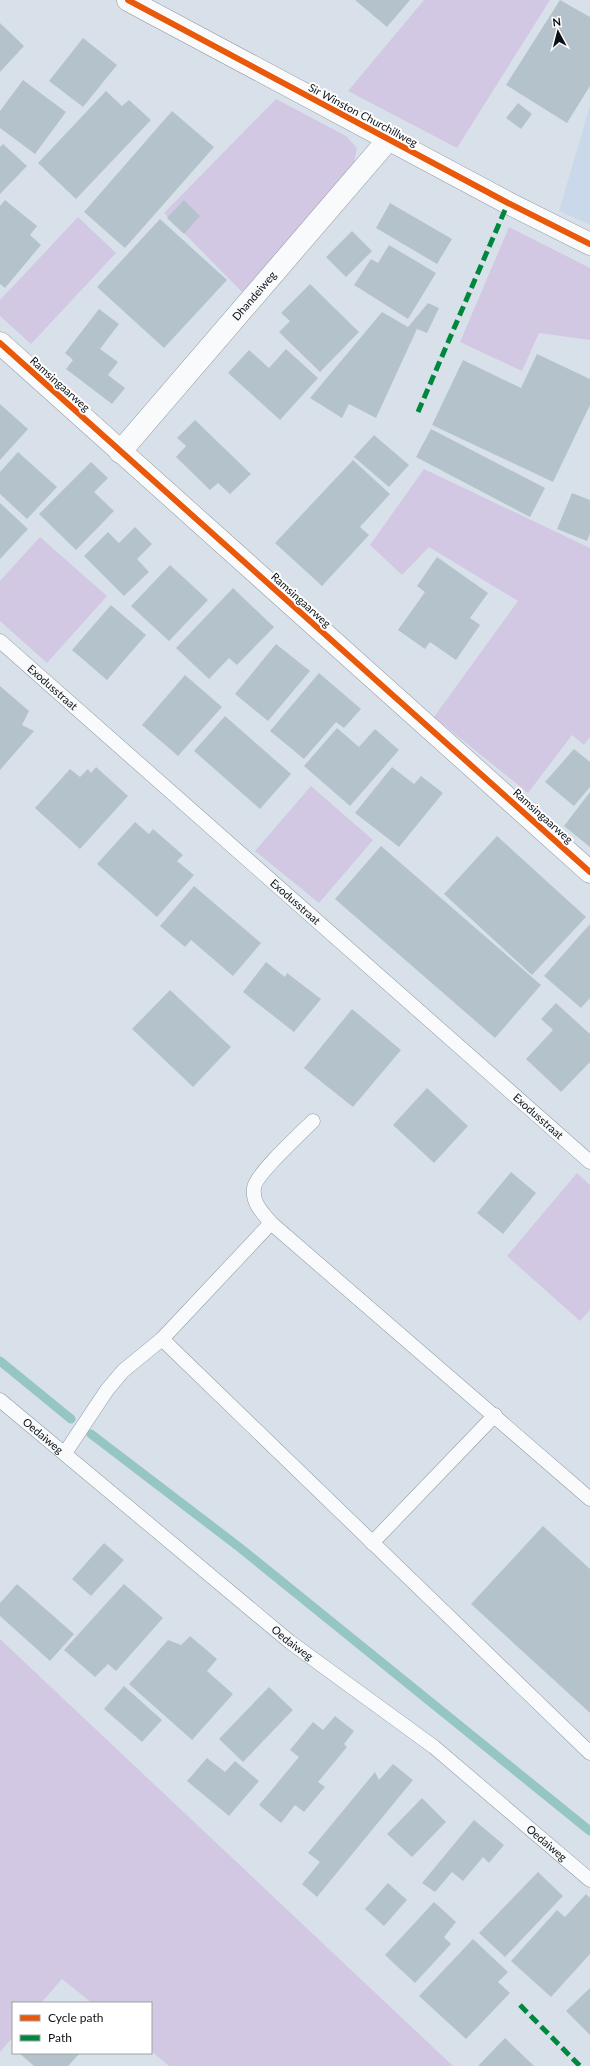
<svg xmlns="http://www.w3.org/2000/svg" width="590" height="2066" viewBox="0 0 590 2066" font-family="Lato,sans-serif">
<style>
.built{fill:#cad9e9}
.green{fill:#d2c8e3}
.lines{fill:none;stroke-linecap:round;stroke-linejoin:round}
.stream{stroke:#95c6c3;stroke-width:9}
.building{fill:#b4c3cb}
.service-casing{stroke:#91989f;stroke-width:15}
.minor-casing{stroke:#91989f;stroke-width:23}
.tertiary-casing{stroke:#91989f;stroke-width:23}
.service{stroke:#f9fafc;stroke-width:14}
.minor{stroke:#f9fafc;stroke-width:22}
.tertiary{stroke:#f9fafc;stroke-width:22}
.quiet{stroke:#00873e;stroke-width:5;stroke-dasharray:10 5;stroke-linecap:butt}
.cycleway-casing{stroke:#fff;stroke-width:8}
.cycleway{stroke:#e8590c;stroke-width:6}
.labels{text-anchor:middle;stroke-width:4;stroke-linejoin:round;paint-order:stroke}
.street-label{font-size:11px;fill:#0c1116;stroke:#fff}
</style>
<rect width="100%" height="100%" fill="#d8e1ea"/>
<path class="built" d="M590,105V225L559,211Z"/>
<path class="green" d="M424,0H550L457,148L348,91Z
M276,99L346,136L357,148L353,168L242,292L164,213Z
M78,217L116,253L31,344L0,316V300Z
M509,227L590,268V340L539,333L522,371L460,342Z
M424,469L590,548V737L584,745L572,735L528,793L434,717L518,601L429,547L402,575L370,545Z
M40,537L107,596L47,663L0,621V581Z
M311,786L373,840L319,903L255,851Z
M577,1173L590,1185V1310L580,1321L507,1256Z
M0,1639L453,2066H169L151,2051V2003H92L62,1979L41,2003H13V2037L0,2052Z"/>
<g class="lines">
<path class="stream" d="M0,1361L71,1419
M91,1434L239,1547L590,1831"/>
</g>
<path class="building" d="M355,0H410L387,27Z
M560,0L590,17V86L567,123L506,85Z
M0,23L24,46L0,72Z
M83,38L117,65L83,107L49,81Z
M23,80L66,112L35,154L0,128V111Z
M106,91L122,106L129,100L151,120L76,199L38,163Z
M518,103L532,114L521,129L506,118Z
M172,111L214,147L125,248L84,212Z
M3,144L27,166L0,194V147Z
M5,200L37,226L30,235L41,245L5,288L0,284V206Z
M184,200L200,216L184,234L167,218Z
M390,203L452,239L437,264L376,228Z
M160,219L227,280L164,348L97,287Z
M352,231L372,251L346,277L326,257Z
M389,245L436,273L408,319L354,285L371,259L378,263Z
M310,284L359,332L320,372L279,332L290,321L281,313Z
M428,303L439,308L427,333L417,329L376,418L349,404L342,418L310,398L382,312L408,327Z
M99,309L119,324L100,349L118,362L108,375L125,388L112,404L66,369L73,360L65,353Z
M286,349L318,378L280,420L228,373L249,350L269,368Z
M537,354L590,379V405L553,482L432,425L463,360L521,388Z
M0,404L28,429L0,460Z
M195,420L251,474L230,494L218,483L210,490L176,457L186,446L177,438Z
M431,429L545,488L530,517L416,457Z
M374,435L409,465L389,487L354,457Z
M18,452L57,487L27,519L0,494V472Z
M353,460L390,494L360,527L369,535L322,586L275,543Z
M91,462L108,478L94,492L114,511L76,550L39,514Z
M572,493L590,500V533L587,541L557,529Z
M0,503L28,529L0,559Z
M135,527L152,544L137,559L149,572L124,596L84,556L108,532L119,543Z
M437,557L488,593L470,618L480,625L456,660L430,642L425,649L398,630L425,592L417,586Z
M170,565L208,600L169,641L131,606Z
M233,588L274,627L237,665L229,658L209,679L176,648Z
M111,605L146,635L107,680L72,650Z
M276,644L310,671L268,721L235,694Z
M319,673L361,709L344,728L336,722L304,759L270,731Z
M185,675L222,707L178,756L142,725Z
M0,686L29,711L22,725L34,731L0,770Z
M225,716L291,774L260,809L194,751Z
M337,728L359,747L375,729L399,750L350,806L304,766Z
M574,749L590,762V787L574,806L545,782Z
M96,767L128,796L80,849L35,808L70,769L80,777L88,769L91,773Z
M392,767L414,784L421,776L443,793L399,847L355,813Z
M590,792V847L564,826Z
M135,822L149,834L153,829L183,855L177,861L194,875L157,917L97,864Z
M497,836L586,917L532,975L444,894Z
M381,846L541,985L495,1038L335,899Z
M194,886L261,943L233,976L191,940L185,947L160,926Z
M590,924V998L581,1008L544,976Z
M266,962L285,977L287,973L321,999L294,1032L243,992Z
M170,990L231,1047L193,1087L132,1029Z
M556,1003L590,1034V1062L561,1092L526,1059L553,1030L541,1019Z
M352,1009L401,1050L353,1107L304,1068Z
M427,1088L468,1126L434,1163L393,1125Z
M511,1172L536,1193L503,1234L477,1213Z
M543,1526L590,1569V1713L471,1604Z
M104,1543L124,1560L91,1596L72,1579Z
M17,1584L74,1634L50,1661L0,1616V1603Z
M124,1584L163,1618L116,1671L108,1664L95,1677L64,1650Z
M190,1636L217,1659L207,1671L233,1694L192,1740L129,1684L168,1640L181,1645Z
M124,1686L162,1720L142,1742L104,1709Z
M269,1687L293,1710L243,1762L219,1739Z
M335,1716L354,1731L344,1744L347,1747L318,1782L325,1787L304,1812L295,1805L281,1823L259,1805L299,1757L290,1750L313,1722L323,1730Z
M207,1758L225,1772L235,1761L259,1781L229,1816L187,1781Z
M393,1764L413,1780L317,1897L302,1884L320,1862L308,1853L375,1772L379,1780Z
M422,1798L446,1822L412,1857L387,1834Z
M474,1820L504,1845L489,1863L483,1857L463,1881L452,1872L435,1892L422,1883Z
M538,1872L563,1896L505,1957L479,1933Z
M388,1883L407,1900L384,1926L365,1909Z
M586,1894L590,1898V1954L551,1997L511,1961L557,1910L565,1917Z
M434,1902L456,1922L444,1937L451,1944L415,1983L385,1955Z
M473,1939L508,1972L498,1982L510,1993L466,2039L419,1996Z
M590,1988V2035L566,2011Z
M505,2038L534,2066H478Z
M19,2053H80L68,2066H34Z"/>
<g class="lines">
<defs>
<g id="service">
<path id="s1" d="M0,641L590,1162"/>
<path d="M313,1121C301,1133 255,1175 254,1188C252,1203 262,1212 271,1223L590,1499"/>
<path d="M162,1339L590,1753"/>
<path id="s2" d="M0,1400L290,1642L434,1747L590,1880"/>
<path d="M65,1453L107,1390L123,1371L162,1339L271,1223"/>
<path d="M372,1543L495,1415"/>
</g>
<g id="minor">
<path d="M0,343L590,872"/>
<path id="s3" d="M120,452L388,140"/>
</g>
<path id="tertiary" d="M128,0L508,203L590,244"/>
</defs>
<use href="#service" class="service-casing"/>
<use href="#minor" class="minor-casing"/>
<use href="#tertiary" class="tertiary-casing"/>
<use href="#service" class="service"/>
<use href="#minor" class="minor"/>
<use href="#tertiary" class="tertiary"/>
<path class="quiet" d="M418,412L508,203
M520,2005L580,2066"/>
<defs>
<path id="cycleway" d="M128,0L508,203L590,244
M0,343L590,872"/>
</defs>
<use href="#cycleway" class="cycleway-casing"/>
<use href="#cycleway" class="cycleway"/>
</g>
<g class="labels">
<g class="street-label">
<text transform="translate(363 115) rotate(28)" y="4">Sir Winston Churchillweg</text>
<text dy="4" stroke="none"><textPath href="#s3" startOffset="206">Dhandeiweg</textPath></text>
<text transform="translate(60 384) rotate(42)" y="4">Ramsingaarweg</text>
<text transform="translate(301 600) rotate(42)" y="4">Ramsingaarweg</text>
<text dy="4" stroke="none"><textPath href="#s1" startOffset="70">Exodusstraat</textPath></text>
<text transform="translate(543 816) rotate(42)" y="4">Ramsingaarweg</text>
<text dy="4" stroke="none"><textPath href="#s1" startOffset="394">Exodusstraat</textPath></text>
<text dy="4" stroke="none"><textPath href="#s1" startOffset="718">Exodusstraat</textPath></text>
<text dy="4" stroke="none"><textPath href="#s2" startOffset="56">Oedaiweg</textPath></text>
<text dy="4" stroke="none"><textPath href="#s2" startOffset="380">Oedaiweg</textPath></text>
<text dy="4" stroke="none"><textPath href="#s2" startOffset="704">Oedaiweg</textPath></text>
</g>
</g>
<rect x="12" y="2002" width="140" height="52" fill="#ffffff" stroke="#9ea0a2"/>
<rect x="20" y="2015" width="20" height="6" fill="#e8590c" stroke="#9ea0a2"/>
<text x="48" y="2022" font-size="12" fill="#0c1116">Cycle path</text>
<rect x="20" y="2035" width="20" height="6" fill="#00873e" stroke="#9ea0a2"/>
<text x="48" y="2042" font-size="12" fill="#0c1116">Path</text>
<g transform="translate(558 32) rotate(353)" stroke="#ffffff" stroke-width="3" paint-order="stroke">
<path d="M0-3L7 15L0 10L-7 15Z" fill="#0c1116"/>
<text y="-6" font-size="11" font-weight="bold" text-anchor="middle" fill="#0c1116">N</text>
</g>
</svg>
